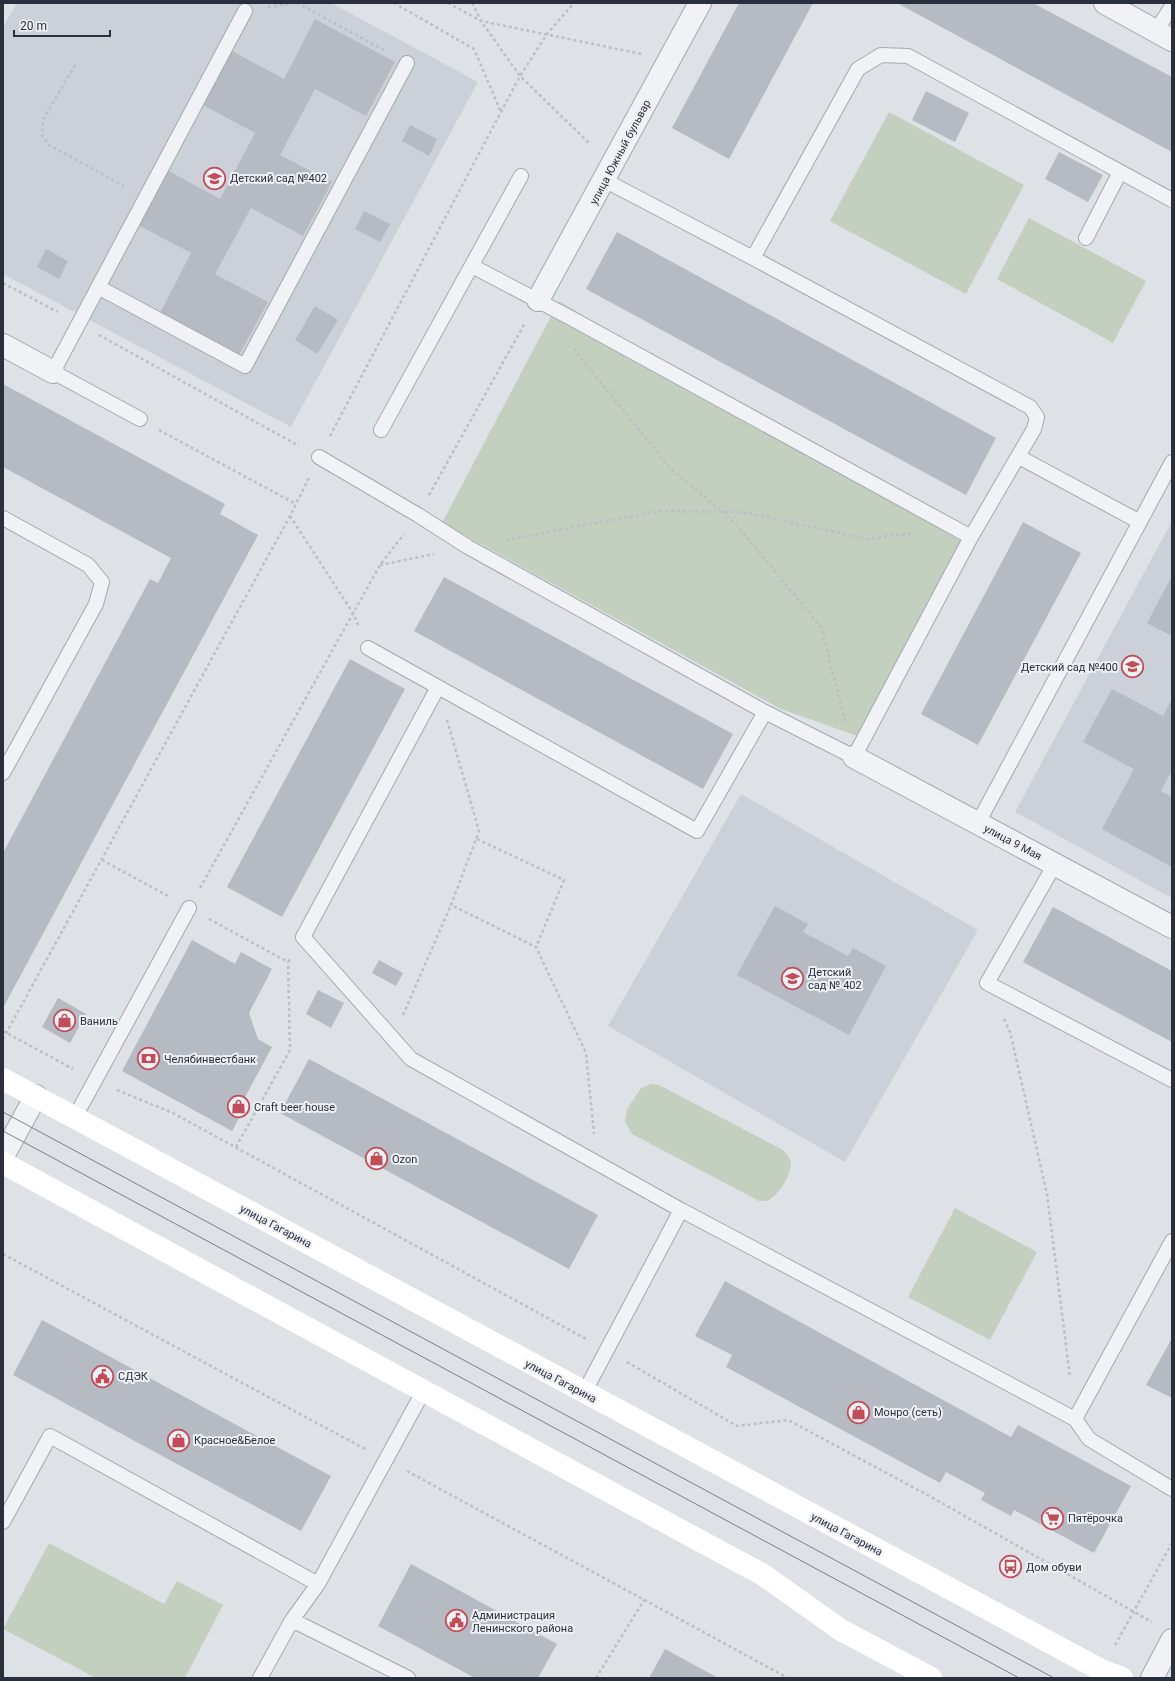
<svg xmlns="http://www.w3.org/2000/svg" width="1175" height="1681" viewBox="0 0 1175 1681" font-family="Roboto,sans-serif">
<style>
.built{fill:#ccd0d8}
.green{fill:#c3d0c0}
.building{fill:#b6bac3}
.lines{fill:none;stroke-linecap:round;stroke-linejoin:round}
.lane-casing{stroke:#a4a8b0;stroke-width:16}
.street-casing{stroke:#a4a8b0;stroke-width:24}
.path{stroke:#bcbfc5;stroke-width:2.5;stroke-dasharray:3 3;stroke-linecap:butt}
.lane{stroke:#f0f2f5;stroke-width:14}
.street{stroke:#f0f2f5;stroke-width:22}
.secondary{stroke:#fff;stroke-width:22}
.tram{stroke:#79808e;stroke-width:1}
.labels{text-anchor:middle;stroke-width:4;stroke-linejoin:round;paint-order:stroke}
.street-label{font-size:11px;fill:#292f3c;stroke:#edf0f4}
.poi-label{font-size:11px;fill:#292f3c;stroke:#edf0f4;text-anchor:start}
</style>
<rect width="100%" height="100%" fill="#dee1e6"/>
<path class="built" d="M17,3H331L478,82L291,427L3,274V27Z
M1172,521V898L1015,812Z
M741,794L978,930L845,1162L608,1026Z"/>
<path class="green" d="M889,112L1024,185L966,294L830,221Z
M1029,218L1146,281L1113,343L997,279Z
M559,301L974,549L866,739L781,709L442,523Z
M652,1084L659,1085L783,1150C787,1154 790,1159 791,1164C791,1176 778,1195 769,1200C766,1201 762,1201 759,1201L632,1134L625,1122L627,1109L641,1088Z
M955,1208L1037,1252L990,1340L908,1297Z
M49,1543L164,1604L177,1581L223,1605L185,1678H96L3,1629Z"/>
<path class="building" d="M739,3H813L729,159L672,128Z
M897,3H1033L1172,77V152Z
M315,19L395,62L366,116L315,89L280,155L332,182L303,236L251,208L215,274L268,302L239,355L160,313L191,253L138,225L167,170L220,199L255,133L203,105L232,51L284,79Z
M926,91L969,113L955,142L912,120Z
M410,125L437,139L429,156L402,141Z
M1059,152L1103,175L1088,202L1045,179Z
M364,211L390,224L380,242L355,229Z
M617,232L996,438L966,495L586,289Z
M46,249L68,261L59,279L37,267Z
M315,306L338,320L317,354L295,340Z
M3,384L225,504L220,514L258,535L3,1008V853L150,579L158,583L171,558L3,467Z
M1023,522L1081,553L978,745L921,714Z
M1172,576V636L1147,623Z
M444,577L733,734L703,789L414,631Z
M350,659L405,689L282,917L227,887Z
M1112,689L1163,716L1172,699V770L1161,791L1172,797V867L1102,829L1134,769L1083,742Z
M775,906L808,924L803,932L848,956L853,948L886,966L849,1035L737,975Z
M1053,907L1172,971V1042L1023,962Z
M192,940L235,964L241,952L272,969L249,1013L258,1039L272,1047L243,1101L247,1103L232,1131L122,1071Z
M379,960L403,973L396,986L372,973Z
M318,990L344,1003L331,1028L306,1014Z
M58,998L86,1014L70,1043L42,1027Z
M309,1059L598,1215L569,1269L280,1113Z
M725,1281L1011,1437L1018,1425L1131,1486L1094,1553L1014,1510L1011,1516L981,1500L985,1493L946,1472L940,1483L726,1367L732,1355L695,1336Z
M42,1320L331,1476L301,1531L13,1375Z
M1172,1338V1398L1146,1385Z
M411,1564L557,1644L538,1678H475L378,1626Z
M665,1649L718,1678H649Z"/>
<g class="lines">
<defs>
<path id="lane" d="M1156,31L1172,6
M1086,238L1120,172
M753,258L858,69L881,55L908,56L1172,200
M472,266L569,317L971,537
M98,287L245,366L407,63
M140,419L53,372L245,11
M381,430L521,176
M319,457L418,515L468,547L765,712L854,757L971,537L1034,429L1037,417L1030,407L753,258L604,180
M1019,457L1140,522
M3,518L88,565L102,582L96,604L3,773
M368,648L438,687
M765,712L697,831L438,687L303,937L411,1059L681,1210L1075,1419L1089,1439L1172,1489
M978,823L1172,462
M1055,864L987,983L1172,1080
M75,1117L189,908
M584,1393L681,1210
M1075,1419L1172,1241
M3,1522L50,1436L318,1584
M292,1620L408,1678
M260,1678L292,1620L318,1584L424,1390"/>
<path id="street" d="M1105,3L1172,40
M538,300L700,3
M3,345L53,372
M854,757L1172,927
M3,1156L36,1096
M1152,1678L1172,1640"/>
</defs>
<use href="#lane" class="lane-casing"/>
<use href="#street" class="street-casing"/>
<path class="path" d="M297,3L386,51
M394,3L474,49L501,112
M448,3L481,21L642,54
M472,3L481,21L520,76L590,144
M268,7L293,3
M75,65L43,120L42,135L49,145L124,186
M3,283L58,312
M99,335L299,446
M575,348V351L671,469L724,513L740,529L821,627L845,721
M159,430L296,504
M330,436L520,76L547,34L574,3
M429,495L525,323
M290,516L353,613L359,627
M506,540L659,511L743,512L867,539L913,533
M380,565L434,554
M447,720L479,831L451,905L536,947L586,1053L594,1134
M477,839L564,880L536,947
M102,860L168,896
M200,888L380,565L404,534
M209,919L288,962L291,958
M403,1015L451,905
M1004,1019L1010,1032L1047,1194L1070,1377
M3,1031L73,1069
M3,1039L290,516L309,478
M117,1090L173,1113L586,1339
M236,1147L290,1050L288,962
M3,1254L365,1449
M627,1362L737,1426L788,1420L933,1498L1152,1622
M407,1471L788,1678
M1115,1645L1172,1543
M596,1678L644,1600"/>
<use href="#lane" class="lane"/>
<use href="#street" class="street"/>
<path class="secondary" d="M3,1079L1101,1670L1122,1678
M3,1163L728,1556L762,1574L841,1630L931,1678"/>
<path class="tram" d="M3,1112L1054,1678
M3,1131L1019,1678"/>
</g>
<defs>
<symbol id="school-ring" viewBox="-11 -11 22 22"><circle r="9.5" fill="#edf0f4" stroke="#c24d59" stroke-width="1.5"/><path d="M0-5L7-2L0 1L-7-2ZM-4 1L0 2.5L4 1V4Q0 6-4 4Z" fill="#c24d59"/></symbol>
<symbol id="shop-ring" viewBox="-11 -11 22 22"><circle r="9.5" fill="#edf0f4" stroke="#c24d59" stroke-width="1.5"/><path d="M-5-2.5h2.3a2.7 3.5 0 0 1 5.4 0H5L5.5 6h-11ZM-1.5-2.5h3a1.5 2.3 0 0 0-3 0Z" fill="#c24d59"/></symbol>
<symbol id="bank-ring" viewBox="-11 -11 22 22"><circle r="9.5" fill="#edf0f4" stroke="#c24d59" stroke-width="1.5"/><path d="M-6-4H6V4H-6ZM0-2.3a2.3 2.3 0 1 0 0 4.6a2.3 2.3 0 1 0 0-4.6Z" fill="#c24d59"/></symbol>
<symbol id="civic-ring" viewBox="-11 -11 22 22"><circle r="9.5" fill="#edf0f4" stroke="#c24d59" stroke-width="1.5"/><path d="M-.6-6.5H3V-4.5H.6V-3L4-1V1h2V6H-6V1h2V-1L-.6-3ZM-1.2 2.5V6h2.4V2.5Z" fill="#c24d59"/></symbol>
<symbol id="supermarket-ring" viewBox="-11 -11 22 22"><circle r="9.5" fill="#edf0f4" stroke="#c24d59" stroke-width="1.5"/><path d="M-6-5.5h2.5l.6 2H6L4.5 2H-2.5L-4.4-4H-6ZM-1.5 3.2a1.3 1.3 0 1 0 .1 0ZM3 3.2a1.3 1.3 0 1 0 .1 0Z" fill="#c24d59"/></symbol>
<symbol id="bus-ring" viewBox="-11 -11 22 22"><circle r="9.5" fill="#edf0f4" stroke="#c24d59" stroke-width="1.5"/><path d="M-5-6H5V4H4V6H2V4H-2V6H-4V4H-5ZM-3.5-4V0h7V-4ZM-3.5 1.2v1.5H-2V1.2ZM2 1.2v1.5H3.5V1.2Z" fill="#c24d59"/></symbol>
</defs>
<g fill-rule="evenodd">
<use href="#school-ring" x="202" y="166" width="25" height="25"/>
<use href="#school-ring" x="1120" y="654" width="25" height="25"/>
<use href="#school-ring" x="780" y="966" width="25" height="25"/>
<use href="#shop-ring" x="52" y="1008" width="25" height="25"/>
<use href="#bank-ring" x="136" y="1046" width="25" height="25"/>
<use href="#shop-ring" x="226" y="1094" width="25" height="25"/>
<use href="#shop-ring" x="364" y="1146" width="25" height="25"/>
<use href="#civic-ring" x="90" y="1364" width="25" height="25"/>
<use href="#shop-ring" x="846" y="1400" width="25" height="25"/>
<use href="#shop-ring" x="166" y="1428" width="25" height="25"/>
<use href="#supermarket-ring" x="1040" y="1506" width="25" height="25"/>
<use href="#bus-ring" x="998" y="1554" width="25" height="25"/>
<use href="#civic-ring" x="444" y="1608" width="25" height="25"/>
</g>
<g class="labels">
<g class="street-label">
<text transform="translate(620 152) rotate(-62)" y="4">улица Южный бульвар</text>
<text transform="translate(1013 842) rotate(28)" y="4">улица 9 Мая</text>
<text transform="translate(276 1226) rotate(28)" y="4">улица Гагарина</text>
<text transform="translate(561 1381) rotate(28)" y="4">улица Гагарина</text>
<text transform="translate(847 1534) rotate(28)" y="4">улица Гагарина</text>
</g>
<g class="poi-label">
<text x="230" y="182">Детский сад №402</text>
<text x="1118" y="671" text-anchor="end">Детский сад №400</text>
<text x="808" y="976">Детский<tspan x="808" dy="13">сад № 402</tspan></text>
<text x="80" y="1025">Ваниль</text>
<text x="164" y="1063">Челябинвестбанк</text>
<text x="254" y="1111">Craft beer house</text>
<text x="392" y="1163">Ozon</text>
<text x="118" y="1380">СДЭК</text>
<text x="874" y="1416">Монро (сеть)</text>
<text x="194" y="1444">Красное&amp;Белое</text>
<text x="1068" y="1522">Пятёрочка</text>
<text x="1026" y="1571">Дом обуви</text>
<text x="472" y="1619">Администрация<tspan x="472" dy="13">Ленинского района</tspan></text>
</g>
</g>
<rect width="1175" height="1681" fill="none" stroke="#292f3c" stroke-width="8"/>
<path d="M14 30v6h96v-6" fill="none" stroke="#292f3c" stroke-width="2"/>
<text x="20" y="30" font-size="12" fill="#292f3c" stroke="#edf0f4" stroke-width="3" paint-order="stroke">20 m</text>
</svg>
